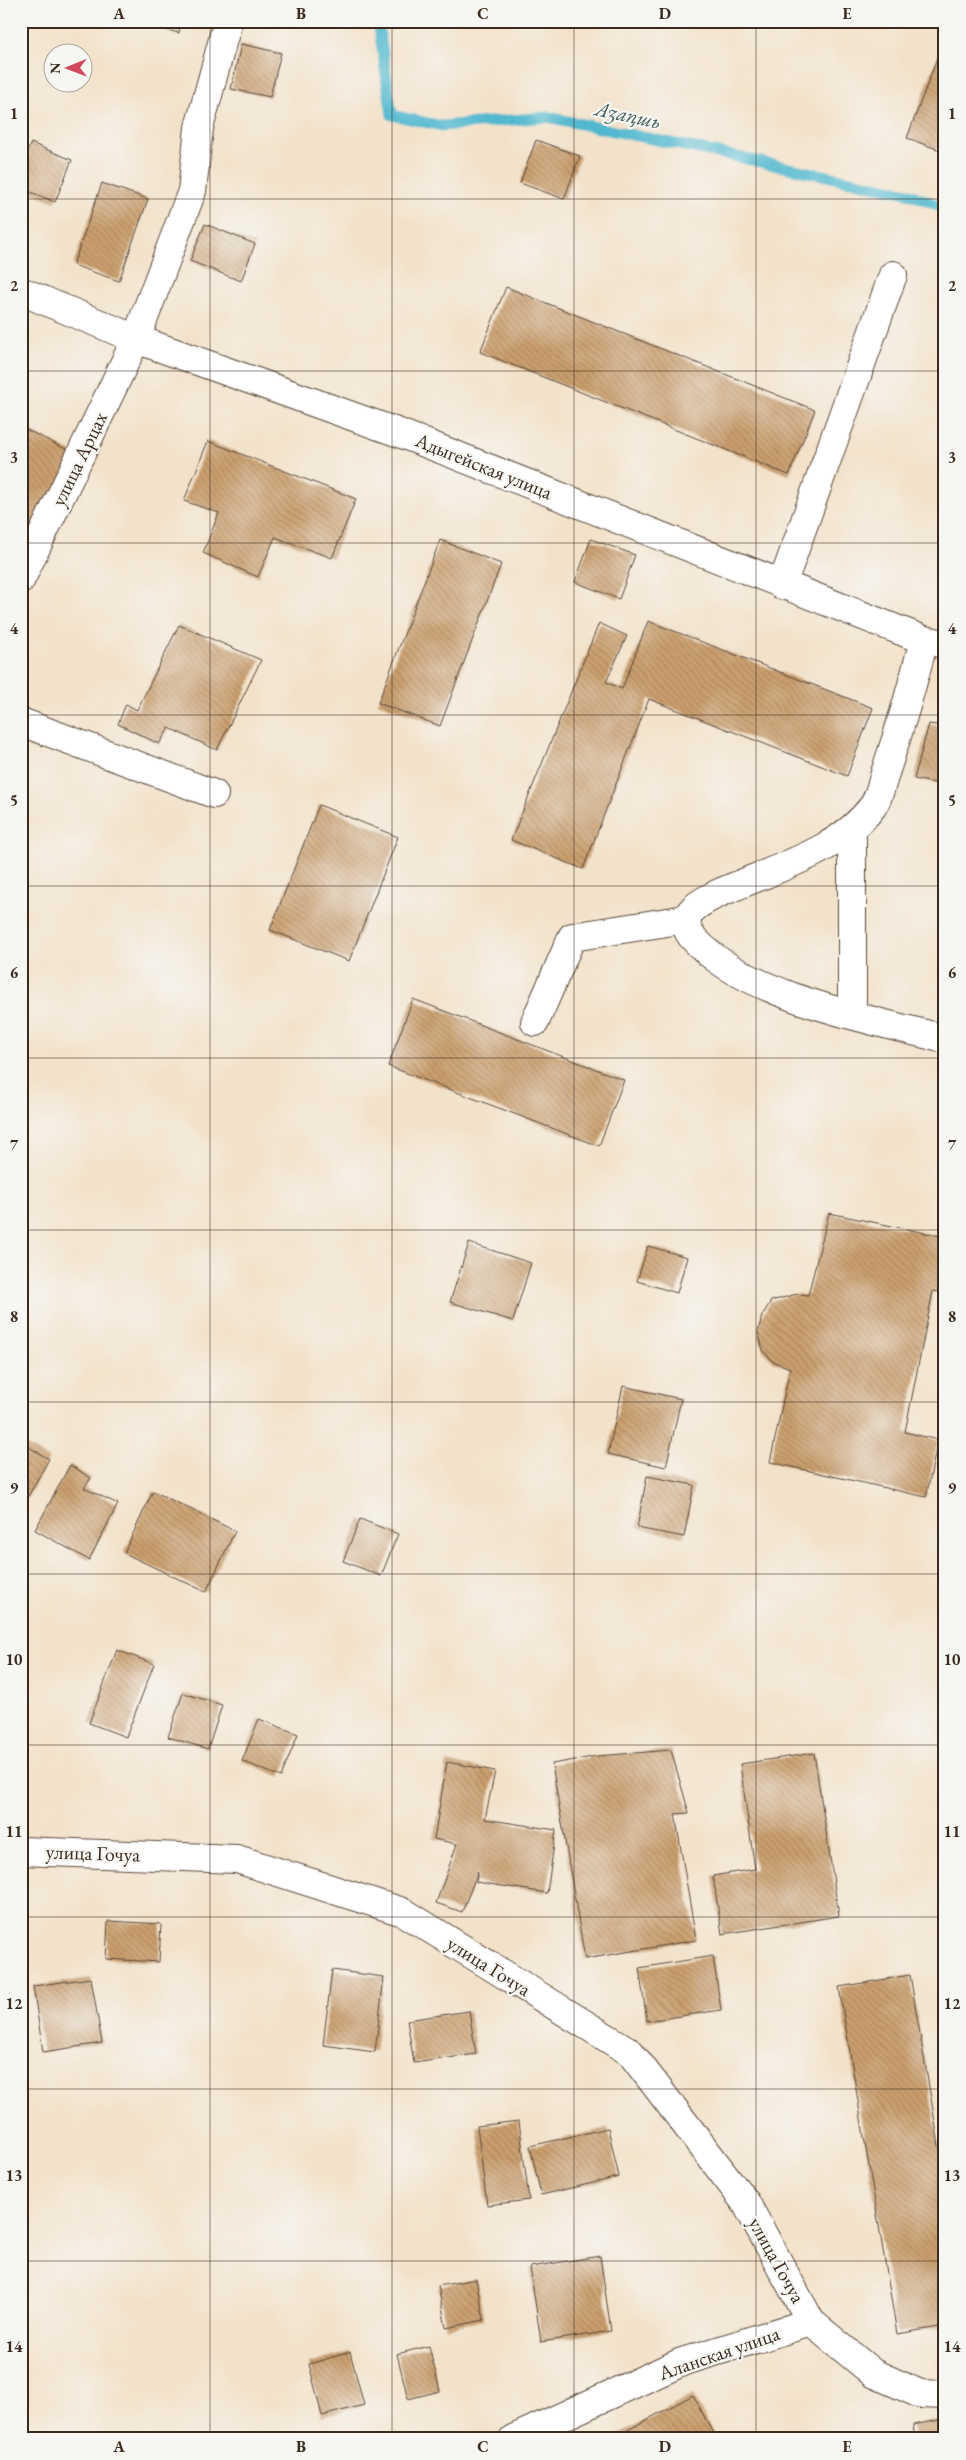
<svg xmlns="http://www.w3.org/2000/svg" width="966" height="2460" viewBox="0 0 966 2460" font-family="'EB Garamond',serif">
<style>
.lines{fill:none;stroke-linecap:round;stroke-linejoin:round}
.stream{stroke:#51b8cf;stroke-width:11}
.building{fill:url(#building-back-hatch)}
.minor-casing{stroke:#574638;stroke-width:30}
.minor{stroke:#fff;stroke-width:28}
.grid{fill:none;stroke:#3b2a1e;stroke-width:1;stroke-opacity:0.55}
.labels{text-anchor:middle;stroke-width:4.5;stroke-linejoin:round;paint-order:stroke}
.street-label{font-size:20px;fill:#3b2a1e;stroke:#f6f6f2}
.water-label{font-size:21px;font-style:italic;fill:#435c5c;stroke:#f6f6f2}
.neatline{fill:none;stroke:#3b2a1e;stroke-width:2}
.grid-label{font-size:16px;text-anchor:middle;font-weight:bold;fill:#3b2a1e}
</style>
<defs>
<pattern id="building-back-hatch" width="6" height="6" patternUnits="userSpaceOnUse" patternTransform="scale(1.25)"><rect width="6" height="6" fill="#cca070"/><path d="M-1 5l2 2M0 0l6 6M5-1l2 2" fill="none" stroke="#a7835b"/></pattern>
</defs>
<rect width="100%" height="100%" fill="#f6f6f2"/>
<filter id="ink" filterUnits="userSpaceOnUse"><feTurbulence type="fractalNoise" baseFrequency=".02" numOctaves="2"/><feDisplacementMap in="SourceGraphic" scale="10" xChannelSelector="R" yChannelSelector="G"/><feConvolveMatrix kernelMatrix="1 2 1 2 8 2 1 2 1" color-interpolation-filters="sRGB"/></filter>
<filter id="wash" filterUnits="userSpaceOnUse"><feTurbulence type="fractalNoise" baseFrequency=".0096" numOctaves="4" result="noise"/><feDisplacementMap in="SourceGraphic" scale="20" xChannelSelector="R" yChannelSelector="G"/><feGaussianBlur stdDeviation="1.12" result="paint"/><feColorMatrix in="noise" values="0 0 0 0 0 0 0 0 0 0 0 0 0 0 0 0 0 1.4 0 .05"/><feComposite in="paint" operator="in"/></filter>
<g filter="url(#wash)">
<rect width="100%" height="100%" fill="#f3e2ca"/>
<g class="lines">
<path class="stream" d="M378,21L392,115L442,126L548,117L907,193L945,208"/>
</g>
<g id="blocks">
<path class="building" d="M130,21H181L179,33Z
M241,44L281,53L270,97L231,89Z
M942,45L945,46V152L907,138Z
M536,140L580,156L564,199L520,183Z
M31,143L72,160L55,202L21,188V166Z
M102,183L148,199L119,281L73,265Z
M205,224L255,244L241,281L190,261Z
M506,287L815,410L789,475L480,352Z
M21,427L74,453L37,530L21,522Z
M208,441L356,499L332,558L275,537L258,577L203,553L219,513L184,501Z
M591,539L635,555L619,599L575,582Z
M440,540L501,564L440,726L378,703Z
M944,544H945V565L940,564Z
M648,621L873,708L847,776L649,699L583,869L511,840L599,623L627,636L606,682L622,689Z
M179,625L261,660L217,750L169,728L159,744L118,724L126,704L137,710Z
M929,724L945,726V785L914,779Z
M319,805L398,837L349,961L270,930Z
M413,999L624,1080L599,1146L388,1066Z
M829,1213L945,1237V1293L933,1291L905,1432L938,1440L926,1497L770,1462L790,1368L772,1361L763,1350L758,1332L762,1316L771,1301L797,1294L808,1295Z
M469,1243L531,1263L513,1321L450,1302Z
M648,1246L687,1257L677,1293L637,1281Z
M623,1386L681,1399L666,1467L608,1454Z
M22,1443L49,1459L21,1509V1445Z
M70,1465L91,1478L84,1488L118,1504L89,1560L35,1530Z
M647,1476L694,1485L684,1537L637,1528Z
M153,1491L235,1531L206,1592L124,1553Z
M360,1519L398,1534L381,1576L343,1561Z
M117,1650L154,1664L126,1737L89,1723Z
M183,1693L222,1705L208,1749L168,1737Z
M259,1719L298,1734L281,1777L242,1761Z
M671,1750L689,1813L675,1814L696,1940L585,1959L552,1764L598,1756Z
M814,1753L839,1916L722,1934L713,1876L755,1869L740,1764Z
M447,1762L495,1771L485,1819L556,1830L547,1893L476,1882L478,1871L462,1912L436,1903L457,1844L434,1839Z
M108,1921L161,1924L159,1962L106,1959Z
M713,1956L721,2010L647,2021L639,1968Z
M332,1970L384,1977L375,2052L323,2045Z
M910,1975L945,2181V2326L897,2334L839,1987Z
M91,1978L102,2043L43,2052L33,1986Z
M469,2011L476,2054L414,2063L407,2020Z
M519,2121L529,2200L487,2205L477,2126Z
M608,2128L619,2177L541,2195L530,2146Z
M600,2256L611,2331L541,2342L530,2267Z
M476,2279L484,2320L446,2328L438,2286Z
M429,2346L440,2391L408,2399L397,2354Z
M350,2352L364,2405L322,2416L309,2364Z
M693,2395L716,2439H611Z
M945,2419V2439H915L913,2425Z"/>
</g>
</g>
<g filter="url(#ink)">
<use href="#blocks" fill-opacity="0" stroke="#574638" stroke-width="1"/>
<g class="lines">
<defs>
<path id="minor" d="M21,291L136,339L402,434L924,640L945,644
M21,579L136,339L192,191L199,128L228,21
M782,585L893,275
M924,640C913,683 901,725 887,767C883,778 880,796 873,806C842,848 788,864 741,884C726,890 707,897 694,908C683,918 685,931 695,940C746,996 872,1020 945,1039
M21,722L214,794
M852,1015V829
M535,1022L572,937L686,919
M21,1851L237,1859L403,1912L630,2052L746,2203L811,2322
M513,2439L682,2362L811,2322L873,2373L920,2394L945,2395"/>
</defs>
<use href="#minor" class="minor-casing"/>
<use href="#minor" class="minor"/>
</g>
</g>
<path class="grid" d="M210,21V2439M392,21V2439M574,21V2439M756,21V2439M21,199H945M21,371H945M21,543H945M21,715H945M21,886H945M21,1058H945M21,1230H945M21,1402H945M21,1574H945M21,1745H945M21,1917H945M21,2089H945M21,2261H945"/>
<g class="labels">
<g class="street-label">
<text transform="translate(79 459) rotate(-64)" y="7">улица Арцах</text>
<text transform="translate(484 466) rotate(22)" y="7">Адыгейская улица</text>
<text transform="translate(93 1853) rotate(2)" y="7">улица Гочуа</text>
<text transform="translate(489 1966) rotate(32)" y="7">улица Гочуа</text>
<text transform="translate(777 2260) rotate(61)" y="7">улица Гочуа</text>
<text transform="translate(719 2353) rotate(-19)" y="7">Аланская улица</text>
</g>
<g class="water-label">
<text transform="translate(628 115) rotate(12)" y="7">Аӡаԥшь</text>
</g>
</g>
<rect width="966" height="2460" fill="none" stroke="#f6f6f2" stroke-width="55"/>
<g transform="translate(68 68) rotate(269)"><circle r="24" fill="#f6f6f2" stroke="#aba49d"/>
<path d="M0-4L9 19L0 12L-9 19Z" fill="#d1495b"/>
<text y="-8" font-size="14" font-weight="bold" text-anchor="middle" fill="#3b2a1e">N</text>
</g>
<rect x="28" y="28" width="910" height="2404" class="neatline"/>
<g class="grid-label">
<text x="119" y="19">A</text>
<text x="301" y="19">B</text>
<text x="483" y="19">C</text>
<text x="665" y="19">D</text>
<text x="847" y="19">E</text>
<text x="14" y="119">1</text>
<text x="952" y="119">1</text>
<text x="14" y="291">2</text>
<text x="952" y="291">2</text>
<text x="14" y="463">3</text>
<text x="952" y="463">3</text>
<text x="14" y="634">4</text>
<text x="952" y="634">4</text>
<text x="14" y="806">5</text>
<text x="952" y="806">5</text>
<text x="14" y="978">6</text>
<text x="952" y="978">6</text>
<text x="14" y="1150">7</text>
<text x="952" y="1150">7</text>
<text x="14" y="1322">8</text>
<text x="952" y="1322">8</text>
<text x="14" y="1493">9</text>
<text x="952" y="1493">9</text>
<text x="14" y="1665">10</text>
<text x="952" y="1665">10</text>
<text x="14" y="1837">11</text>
<text x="952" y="1837">11</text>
<text x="14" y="2009">12</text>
<text x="952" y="2009">12</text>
<text x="14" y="2181">13</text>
<text x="952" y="2181">13</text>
<text x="14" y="2352">14</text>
<text x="952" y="2352">14</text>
<text x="119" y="2452">A</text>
<text x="301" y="2452">B</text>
<text x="483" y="2452">C</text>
<text x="665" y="2452">D</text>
<text x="847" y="2452">E</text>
</g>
</svg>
